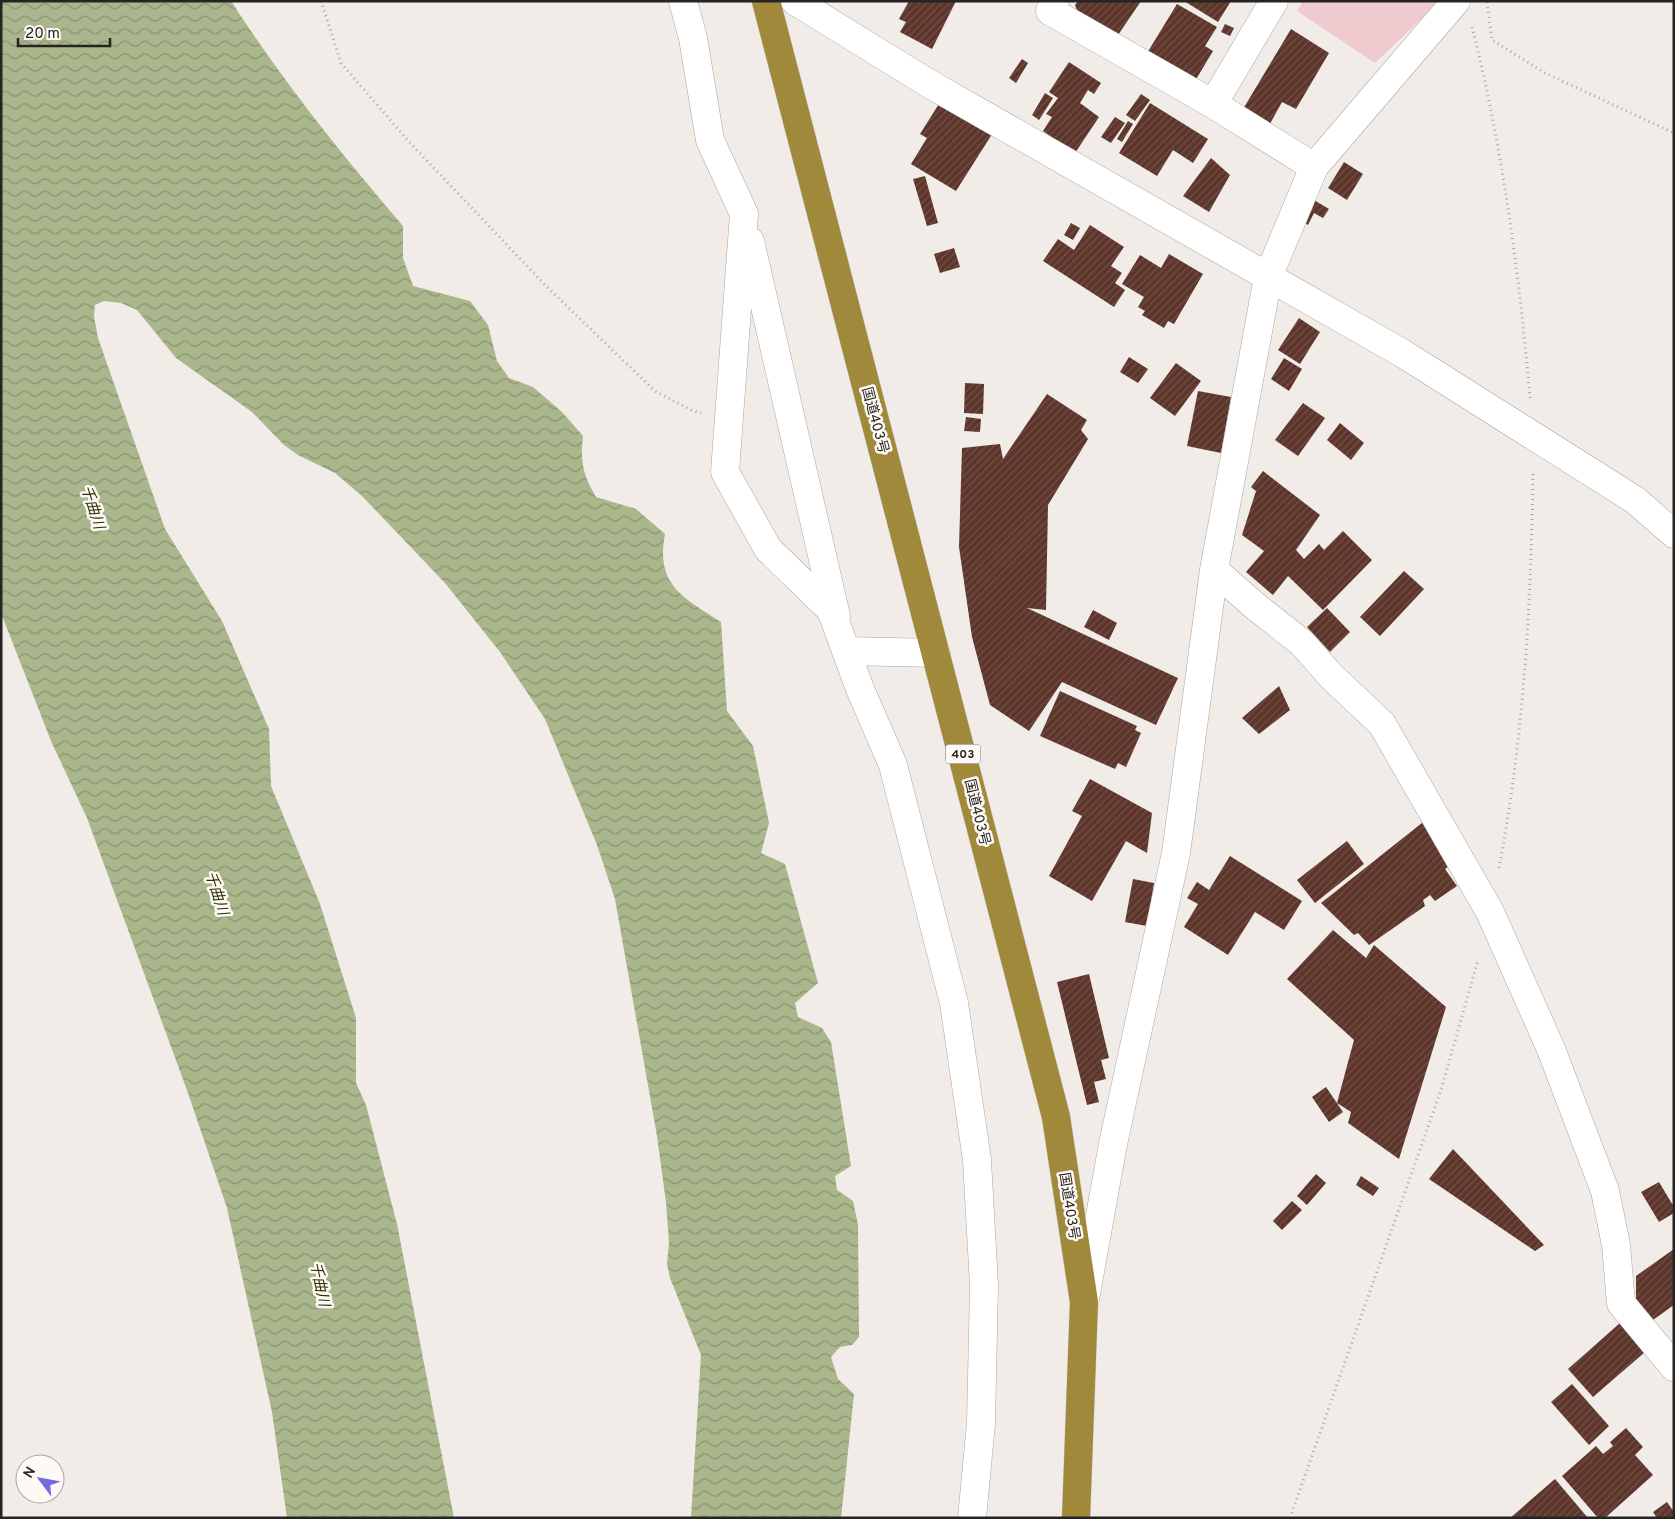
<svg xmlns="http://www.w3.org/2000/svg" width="1675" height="1519" viewBox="0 0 1675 1519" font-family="Overpass,'Noto Sans JP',sans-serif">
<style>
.grass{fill:#efcacf}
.water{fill:url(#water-waves)}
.building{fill:url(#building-hatch)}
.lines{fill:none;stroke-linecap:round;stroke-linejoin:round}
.street-casing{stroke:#aba6a1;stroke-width:29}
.highway-casing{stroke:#cbcaca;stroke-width:29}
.path{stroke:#aaa6a2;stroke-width:3;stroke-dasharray:1 4;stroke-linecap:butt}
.street{stroke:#fff;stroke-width:28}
.highway{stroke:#a1893c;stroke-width:28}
.labels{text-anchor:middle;stroke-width:5;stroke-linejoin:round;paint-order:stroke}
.shield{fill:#fff9f5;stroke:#676462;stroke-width:1}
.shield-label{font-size:12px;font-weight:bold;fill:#262423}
.street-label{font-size:14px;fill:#262423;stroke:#fff9f5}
.water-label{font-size:15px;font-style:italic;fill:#273000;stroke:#fff9f5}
</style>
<defs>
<pattern id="water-waves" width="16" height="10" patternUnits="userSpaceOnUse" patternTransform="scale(1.25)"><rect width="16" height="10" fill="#aab68b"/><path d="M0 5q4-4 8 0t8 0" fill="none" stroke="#8a9471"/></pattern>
<pattern id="building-hatch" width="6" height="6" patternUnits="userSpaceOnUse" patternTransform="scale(1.25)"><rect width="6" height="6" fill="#5d352b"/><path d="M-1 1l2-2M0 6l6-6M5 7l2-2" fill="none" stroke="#705048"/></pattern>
</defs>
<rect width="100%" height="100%" fill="#f1ece7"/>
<path class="grass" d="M1303,1H1437L1438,3L1375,63L1297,11Z"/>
<path class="water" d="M1,1H231C282,80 341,154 403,226V258L413,286L470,301L488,325L497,361L509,378L533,387L562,412L583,436C580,462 583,475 596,497L636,509L665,534C655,586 684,598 721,622L727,711L753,746L769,823L761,853L785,864L818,983L795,1003L798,1017L822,1028L831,1042L851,1166L835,1176L837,1190L853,1201L858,1225L859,1337L852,1345L840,1347L831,1357L838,1379L854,1394L841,1518H691L701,1355L670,1278L667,1264L669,1242L666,1202L657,1136L615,899L597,845L545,719L500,652L445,583L362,496L335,473L298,455L284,445L252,412L176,358L137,310L121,303L104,301L95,305L94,316L98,338L165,529L222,621L269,729L271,786L320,904L356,1018V1083L366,1105L397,1224L454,1518H287L272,1412L227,1208L188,1093L87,818L51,741L1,613Z"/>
<path class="building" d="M909,1H956L932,49L900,32L906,22L899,19Z
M1078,1H1141L1114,41L1080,18L1075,5Z
M1184,1H1231L1218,22Z
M1177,4L1217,27L1205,46L1213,51L1192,86L1144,58Z
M1225,24L1234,28L1230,36L1221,32Z
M1291,29L1329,53L1296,109L1282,102L1266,131L1240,114Z
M1022,59L1028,63L1016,83L1009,78Z
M1069,62L1101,83L1094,94L1088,90L1080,103L1099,117L1075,153L1043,131L1052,117L1046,114L1058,98L1049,92Z
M1045,93L1053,98L1039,120L1032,115Z
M1141,94L1150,100L1135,121L1126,115Z
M942,99L994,131L956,191L911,164L927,138L920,134Z
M1150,103L1208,139L1193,163L1173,150L1157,176L1119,153Z
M1115,117L1125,123L1111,143L1101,137Z
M1128,121L1133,124L1122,142L1117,139Z
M1211,158L1230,175L1209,212L1183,196Z
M1344,162L1363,174L1347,200L1328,188Z
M925,176L938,223L927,226L913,179Z
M1309,197L1329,209L1323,218L1314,213L1308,225L1296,217Z
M1071,223L1080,228L1073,240L1064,235Z
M1090,225L1124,247L1111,266L1122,273L1115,283L1125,290L1114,307L1043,261L1058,239L1074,250Z
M954,248L960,267L940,273L934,254Z
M1169,254L1203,274L1174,324L1168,321L1164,328L1142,315L1145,311L1138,307L1144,297L1122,284L1140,255L1161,268Z
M1299,318L1320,332L1300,364L1278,350Z
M1129,357L1148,369L1138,383L1120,372Z
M1284,358L1302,369L1289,391L1271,379Z
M1176,363L1201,381L1175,416L1150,398Z
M965,383L984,384L983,414L964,413Z
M1198,391L1231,397L1221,453L1187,446Z
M1047,394L1087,420L1081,430L1088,439L1048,505L1046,610L1027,608L1178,678L1156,725L1062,682L1029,731L990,705L972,637L959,547L962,448L1000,444L1003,459Z
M1303,403L1325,418L1298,456L1275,440Z
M966,417L981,419L980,432L964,431Z
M1340,423L1364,443L1351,460L1327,440Z
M1263,471L1320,515L1296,550L1304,559L1319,544L1324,550L1343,531L1372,560L1323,610L1288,576L1273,595L1246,572L1264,551L1242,535L1256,491L1251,487Z
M1404,571L1424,589L1380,636L1360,617Z
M1327,608L1350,632L1330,652L1307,627Z
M1093,610L1117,623L1109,640L1084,627Z
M1279,686L1290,710L1259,734L1242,718Z
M1060,691L1137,726L1135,730L1141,733L1126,767L1118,763L1115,769L1040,736Z
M1090,779L1152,813L1147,853L1126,841L1092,901L1049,876L1082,816L1072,811Z
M1427,819L1455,862L1445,869L1457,886L1435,901L1430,895L1423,900L1425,906L1369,945L1358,933L1354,935L1321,903Z
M1347,841L1364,864L1315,903L1297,880Z
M1230,856L1302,901L1284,930L1255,912L1228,955L1184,927L1198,904L1187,898L1197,882L1209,890Z
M1133,879L1154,883L1147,926L1125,922Z
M1333,930L1366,958L1374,945L1446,1007L1399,1159L1348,1123L1351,1112L1337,1103L1354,1040L1287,979Z
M1089,974L1109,1058L1101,1060L1106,1079L1094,1082L1099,1102L1087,1105L1057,982Z
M1326,1087L1343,1112L1329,1122L1312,1097Z
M1453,1149L1544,1245L1535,1251L1429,1179Z
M1316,1174L1326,1183L1307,1205L1297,1196Z
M1361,1176L1379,1188L1373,1196L1356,1185Z
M1659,1182L1674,1207V1213L1659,1222L1641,1192Z
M1292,1201L1302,1210L1282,1230L1273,1221Z
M1674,1249V1305L1650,1322L1636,1302V1276Z
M1620,1323L1645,1352L1593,1397L1568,1369Z
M1572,1384L1609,1426L1589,1445L1551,1402Z
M1626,1428L1643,1447L1635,1455L1653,1475L1605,1518H1598L1562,1476L1596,1446L1603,1454L1613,1446L1610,1442Z
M1555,1479L1588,1518H1510Z
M1667,1502L1674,1512V1518H1657L1653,1512Z"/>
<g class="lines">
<defs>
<path id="street" d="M683,1L693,38L710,140L744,214L725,472L768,549L831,610L860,689L893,765L954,1003L977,1160L984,1286L981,1423L972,1518
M795,1L928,83L1402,353L1635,500L1674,534
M1055,1L1050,11L1213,104L1314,167
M1213,104L1274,1
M750,241L836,616
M1214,570L1255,606L1302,643L1331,676L1382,724L1490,912L1551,1049L1605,1191L1616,1245L1621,1303L1674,1367
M846,651L936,653
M1085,1299L1113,1144L1176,853L1214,570L1268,277L1314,167L1456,1"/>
<path id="highway" d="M766,1L1056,1117L1084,1302L1076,1518"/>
</defs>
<use href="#street" class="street-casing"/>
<use href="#highway" class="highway-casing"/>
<path class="path" d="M321,1L341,63L411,144L548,288L655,391L693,411L701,413
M1487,2L1492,40L1545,73L1674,133
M1472,27C1503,149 1519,273 1530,398
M1499,868C1524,737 1531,604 1533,471
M1290,1518L1441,1090L1478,960"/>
<use href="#street" class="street"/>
<use href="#highway" class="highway"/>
</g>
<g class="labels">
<rect class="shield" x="945.5" y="744.5" width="35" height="19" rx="4"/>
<g class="shield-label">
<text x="963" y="758">403</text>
</g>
<g class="street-label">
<text transform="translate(876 420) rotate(75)" y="5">国道403号</text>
<text transform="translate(978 812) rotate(76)" y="5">国道403号</text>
<text transform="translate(1070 1206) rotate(81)" y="5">国道403号</text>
</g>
<g class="water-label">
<text transform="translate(93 507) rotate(72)" y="5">千曲川</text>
<text transform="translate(217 893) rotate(72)" y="5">千曲川</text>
<text transform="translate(320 1284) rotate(78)" y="5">千曲川</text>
</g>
</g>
<rect width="1675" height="1519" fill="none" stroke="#262423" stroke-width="5"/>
<g transform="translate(40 1479) rotate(302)"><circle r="24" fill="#fff9f5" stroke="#a8a4a1"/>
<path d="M0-4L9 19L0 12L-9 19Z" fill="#7369e3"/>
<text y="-8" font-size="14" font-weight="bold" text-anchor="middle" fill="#262423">N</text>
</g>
<path d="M18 38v8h92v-8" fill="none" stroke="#262423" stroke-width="2.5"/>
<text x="25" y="38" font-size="15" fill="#262423" stroke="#fff9f5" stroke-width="4" paint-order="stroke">20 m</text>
</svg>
